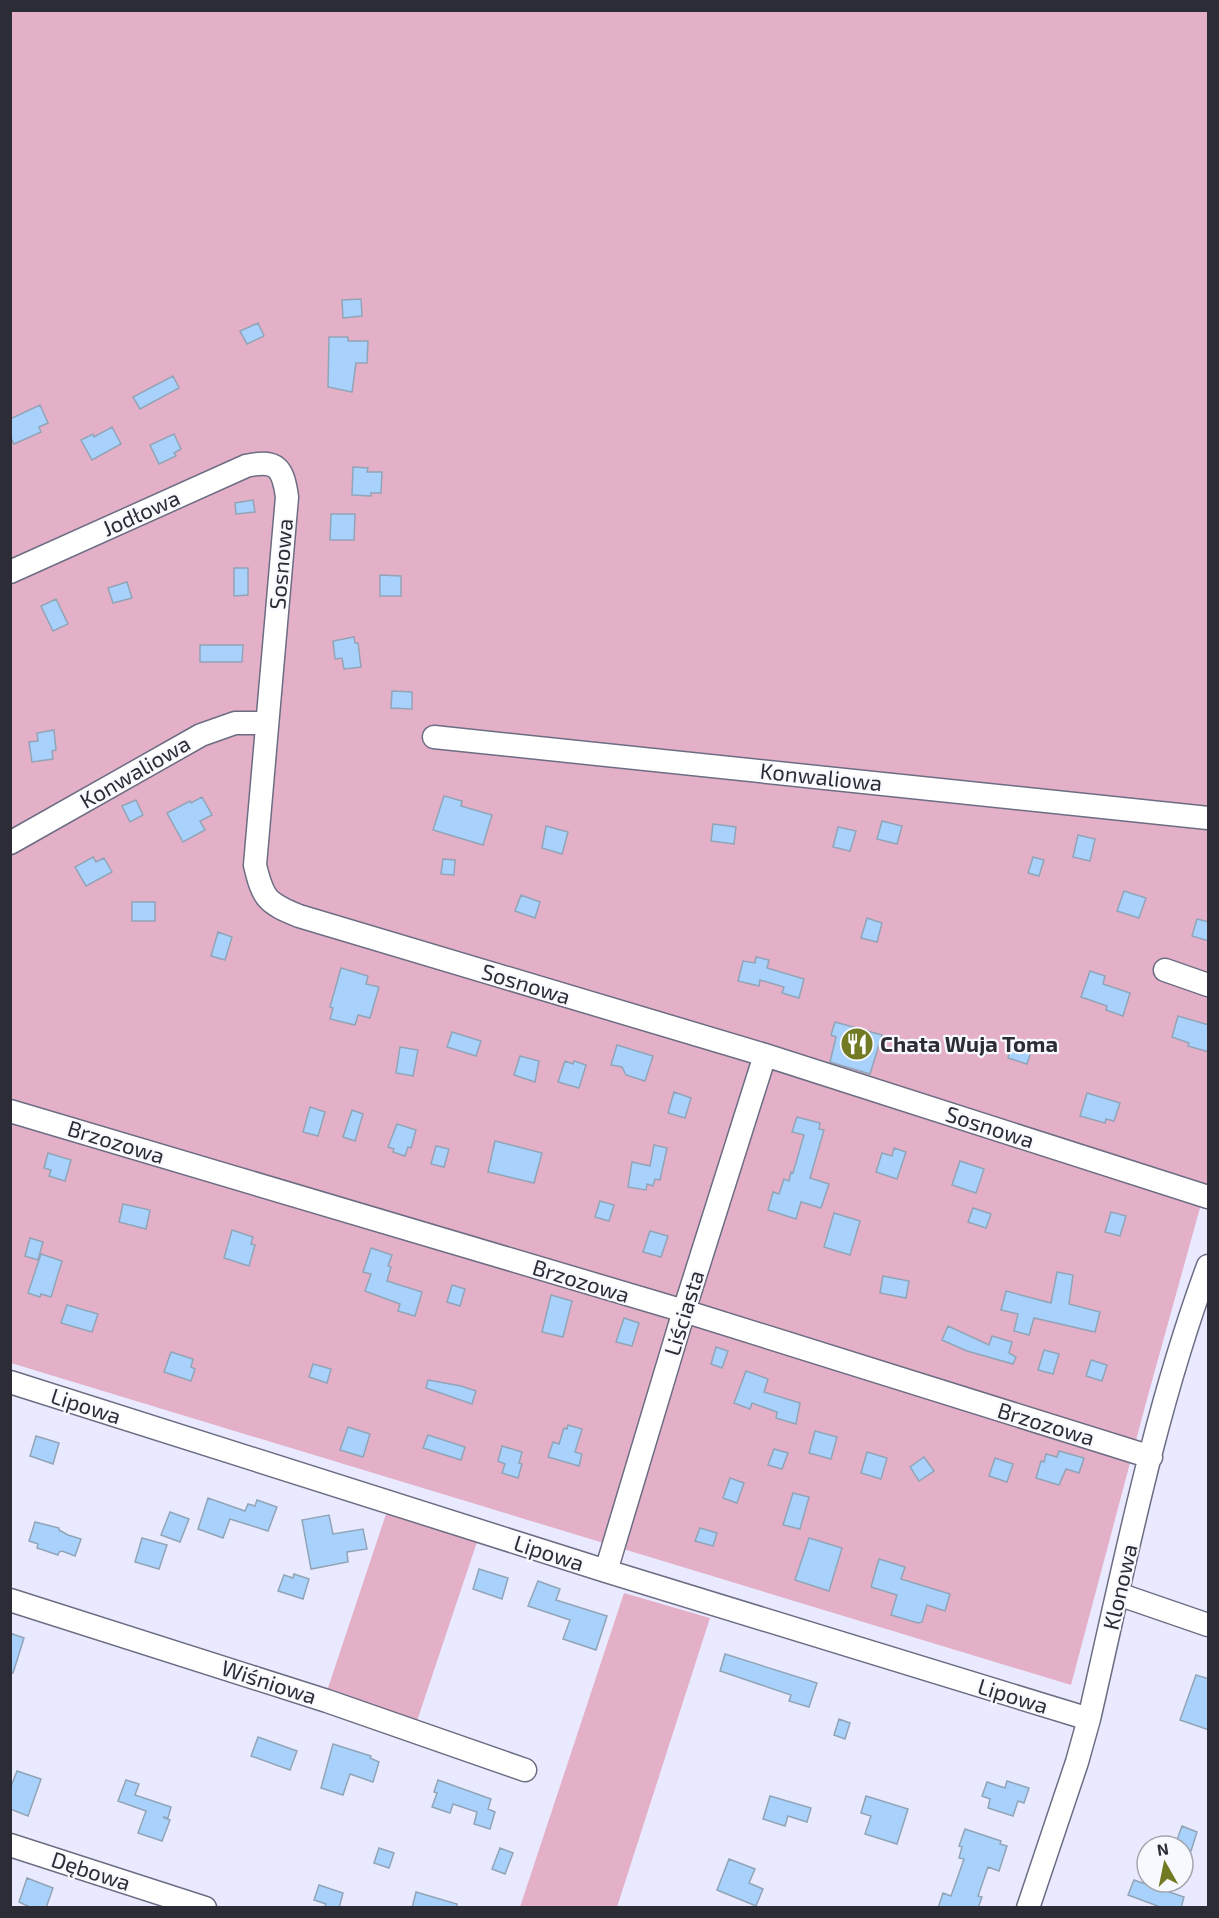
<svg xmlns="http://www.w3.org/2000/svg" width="1219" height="1918" viewBox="0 0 1219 1918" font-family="'Exo 2',sans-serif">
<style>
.green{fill:#e3b0c7}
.building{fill:#a8d2fb;stroke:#92a4b7;stroke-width:1.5}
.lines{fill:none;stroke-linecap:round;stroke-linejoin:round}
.minor-casing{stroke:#6c6d83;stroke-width:25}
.minor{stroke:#fff;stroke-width:22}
.labels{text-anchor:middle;stroke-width:4.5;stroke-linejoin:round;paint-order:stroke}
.street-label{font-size:22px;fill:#2b2c35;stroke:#f8f9fe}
.poi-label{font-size:22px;font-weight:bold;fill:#2b2c35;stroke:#f8f9fe;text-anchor:start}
</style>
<rect width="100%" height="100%" fill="#e9eaff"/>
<path class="green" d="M10,11H1208V1179L1147,1399L1071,1685L11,1363Z
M390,1508L479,1536L416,1724L327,1691L385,1517Z
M624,1593L710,1618L617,1907H520Z"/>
<path class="building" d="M361,299L362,316L343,318L342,300Z
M258,323L264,336L247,344L240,331Z
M329,337H348V341H368L367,363H356L352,392L328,387Z
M173,376L179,388L140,409L133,397Z
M40,405L48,423L39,427L41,432L14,444L10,436V419Z
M112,427L121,444L92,460L81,440L93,434L94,437Z
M174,434L181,449L174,453L176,456L159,464L150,445Z
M353,467L368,468L367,472H382L381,493H371V496L352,495Z
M253,500L255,512L236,514L235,503Z
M331,514H355L354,540H330Z
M234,568H248V595L234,596Z
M380,575L401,576V596H380Z
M127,582L132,598L113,603L108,588Z
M56,599L68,624L53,631L41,606Z
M354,637L355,643H358L361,667L344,669L342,658L335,659L333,641Z
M200,645H243L242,662H200Z
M392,691L412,692V709L391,708Z
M54,730L56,750L52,751L53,759L32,762L29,742L38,741L37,733Z
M444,796L462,801L461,806L492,815L483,845L433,830Z
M202,797L212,815L200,821L205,830L183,842L167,813L190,801L191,803Z
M136,800L143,815L130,822L122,806Z
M882,821L902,826L897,844L877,839Z
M713,824L736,827L734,844L711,841Z
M546,826L568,832L562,854L542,848Z
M838,827L856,831L850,851L833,847Z
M1078,835L1095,839L1090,861L1073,857Z
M93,857L96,862L104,858L112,872L86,886L75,867Z
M1033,857L1044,860L1039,876L1028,873Z
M443,859L455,860L454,875L441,874Z
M1124,891L1146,898L1139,918L1117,911Z
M521,895L540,902L535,918L515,911Z
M132,902H155V921H132Z
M867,918L882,923L877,942L861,938Z
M1197,919L1209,922V941L1192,936Z
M218,932L232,937L225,960L211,956Z
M756,957L769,960L767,968L804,979L799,998L782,993L784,987L760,980L759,986L738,981L743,961L755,963Z
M341,968L368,976L366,984L379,987L370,1018L358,1015L355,1025L330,1019L333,1008L330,1007Z
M1090,971L1105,976L1103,984L1130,993L1123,1016L1106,1010L1107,1006L1081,997Z
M1178,1016L1209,1025V1052L1188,1046L1189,1043L1172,1037Z
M835,1022L882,1035L870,1074L830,1062L836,1037L831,1035Z
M452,1032L481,1041L476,1056L447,1047Z
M617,1045L653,1056L645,1081L626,1075L622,1067L611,1065Z
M1011,1046L1031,1052L1027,1064L1008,1058Z
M400,1047L418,1050L413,1076L396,1073Z
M520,1056L539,1061L535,1082L514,1075Z
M565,1061L573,1064L574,1061L586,1065L579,1088L558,1082Z
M674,1092L691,1098L685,1118L668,1113Z
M1087,1093L1120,1103L1114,1121L1106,1119L1105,1123L1080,1116Z
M310,1107L325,1112L318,1136L303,1132Z
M352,1110L363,1114L355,1141L343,1137Z
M797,1117L820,1123L819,1129L824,1130L810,1178L829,1184L821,1208L801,1202L796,1219L768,1210L773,1192L779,1194L784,1179L789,1181L791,1172L793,1173L804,1135L792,1132Z
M397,1124L416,1130L411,1148L408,1147L405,1156L393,1152L394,1149L388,1147Z
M495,1141L542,1153L534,1183L488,1172Z
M654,1145L667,1148L660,1180L655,1179L653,1186L647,1184L646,1190L628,1187L632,1162L650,1166Z
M436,1146L449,1149L444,1167L431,1164Z
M894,1148L906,1152L897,1179L876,1172L882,1153L892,1156Z
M48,1153L71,1160L65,1181L49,1176L51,1170L44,1168Z
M960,1161L984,1169L976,1193L952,1185Z
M600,1201L614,1205L609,1221L595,1217Z
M123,1204L150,1210L146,1229L119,1222Z
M973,1208L991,1214L986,1228L968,1222Z
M1111,1212L1126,1216L1120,1236L1105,1232Z
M834,1213L860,1221L850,1255L824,1247Z
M232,1230L253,1237L251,1244L255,1245L249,1266L224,1258Z
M650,1231L668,1236L661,1257L643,1252Z
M30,1238L43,1242L38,1260L25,1256Z
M371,1248L392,1255L388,1266L391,1267L387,1281L422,1292L415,1316L398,1311L400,1304L365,1291L371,1274L363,1272Z
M41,1254L62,1261L51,1297L41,1294L40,1297L28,1293Z
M1057,1272L1073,1275L1069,1304L1100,1312L1095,1332L1034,1318L1029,1335L1014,1331L1018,1314L1001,1310L1006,1291L1051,1303Z
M883,1276L909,1281L906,1298L880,1293Z
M452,1285L465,1289L460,1306L447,1302Z
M551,1295L572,1301L563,1337L542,1332Z
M67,1305L98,1314L92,1332L61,1323Z
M624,1318L639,1323L632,1346L616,1342Z
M948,1326L989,1345L992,1336L1012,1342L1009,1353L1016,1357L1013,1364L967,1351L942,1340Z
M716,1347L728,1351L722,1368L711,1364Z
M1044,1350L1059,1354L1053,1374L1038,1370Z
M171,1352L193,1359L191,1367L195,1369L191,1381L164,1372Z
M1091,1360L1107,1365L1102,1381L1086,1376Z
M313,1364L331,1369L327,1383L309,1377Z
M746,1371L768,1379L764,1392L800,1403L796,1424L776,1418L777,1412L752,1403L750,1409L734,1403Z
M428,1380L461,1386L476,1391L472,1404L426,1388Z
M568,1425L582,1429L575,1452L582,1454L579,1466L548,1457L553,1442L559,1444L564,1428L567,1429Z
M348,1427L370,1434L363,1457L340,1450Z
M815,1431L837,1437L831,1459L809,1453Z
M428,1435L465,1447L461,1460L423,1448Z
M36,1436L59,1443L53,1464L30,1456Z
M502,1446L522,1452L519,1463L522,1464L518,1478L502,1473L505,1464L498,1461Z
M774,1449L788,1453L782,1469L768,1465Z
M1059,1451L1084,1458L1079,1473L1066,1469L1059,1485L1036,1478L1041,1461L1044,1462L1046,1454L1057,1457Z
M867,1452L887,1458L881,1479L861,1473Z
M924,1457L934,1471L919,1481L910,1467Z
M995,1458L1013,1464L1007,1482L989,1476Z
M730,1478L744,1483L737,1503L723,1498Z
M793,1493L809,1497L800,1529L783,1525Z
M208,1498L245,1511L248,1504L255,1506L257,1500L277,1507L268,1531L230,1519L223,1538L198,1529Z
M170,1512L189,1519L180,1542L161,1535Z
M329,1515L333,1534L363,1529L367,1549L347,1552L348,1562L311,1569L302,1520Z
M35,1522L59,1528V1530L68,1535L81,1539L75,1556L62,1551L59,1552L58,1555L37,1548L38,1544L29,1541Z
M700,1528L717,1533L713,1546L695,1541Z
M142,1538L167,1545L159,1569L135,1562Z
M809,1538L842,1548L829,1591L795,1580Z
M879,1559L905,1567L901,1579L950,1594L945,1611L927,1605L922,1622L918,1623L891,1615L897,1595L871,1587Z
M479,1569L508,1578L502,1599L473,1589Z
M294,1574L309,1579L303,1599L278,1591L284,1575L293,1578Z
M538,1581L560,1589L556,1600L607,1616L596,1650L563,1639L570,1620L528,1606Z
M10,1633L24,1638L13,1673H10Z
M725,1654L817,1683L809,1707L789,1701L791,1695L720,1671Z
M1196,1675L1209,1679V1730L1180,1720Z
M839,1719L850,1723L845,1739L834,1735Z
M258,1737L297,1751L290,1770L251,1756Z
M333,1744L371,1756L370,1758L379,1762L373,1782L350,1774L343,1795L321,1788Z
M17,1771L41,1779L28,1816L10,1809V1789Z
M126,1780L139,1784L135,1795L171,1807L168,1818L163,1817L170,1820L162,1841L138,1833L146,1811L118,1801Z
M438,1780L491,1799L488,1809L495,1812L490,1829L474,1824L477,1812L453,1804L450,1813L432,1807L437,1793L434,1792Z
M1007,1781L1029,1788L1024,1803L1018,1801L1013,1816L988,1808L990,1799L982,1796L987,1782L1005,1788Z
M770,1796L811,1808L807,1822L788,1816L785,1826L763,1819Z
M866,1796L908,1809L897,1844L865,1834L871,1816L861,1813Z
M1182,1826L1197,1832L1191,1851L1183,1848V1846L1175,1845Z
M965,1829L1001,1841L1000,1844L1007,1846L999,1871L988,1867L978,1896L982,1897L978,1908H938L943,1893L951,1896L964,1859L959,1858L962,1847L959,1846Z
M379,1848L394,1853L389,1868L374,1863Z
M500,1848L513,1853L505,1874L492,1869Z
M729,1859L755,1869L749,1883L763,1889L756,1906L717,1890Z
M27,1878L53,1888L46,1908H32L19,1902Z
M1134,1880L1184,1897L1181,1908H1163L1128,1895Z
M319,1885L343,1893L339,1908H324L326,1904L314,1900Z
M416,1892L457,1904V1908H412Z"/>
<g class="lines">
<defs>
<path id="minor" d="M10,572L246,466C277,459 283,468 287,497L255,865C263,899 267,903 299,916L765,1055L1208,1197
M434,737L1208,818
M10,843L201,735L235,723H266
M1165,970L1208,985
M10,1111L684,1311L1151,1457
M10,1382L606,1571L1089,1719
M606,1571L684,1311L765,1055
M1118,1594L1208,1625
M10,1600L327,1701L525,1770
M10,1845L205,1908
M1028,1908L1077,1762L1089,1719C1124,1567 1154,1412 1208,1266"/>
</defs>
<use href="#minor" class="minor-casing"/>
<use href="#minor" class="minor"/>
</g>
<defs>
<symbol id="restaurant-disc" viewBox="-11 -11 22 22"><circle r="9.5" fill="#737a24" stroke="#f8f9fe"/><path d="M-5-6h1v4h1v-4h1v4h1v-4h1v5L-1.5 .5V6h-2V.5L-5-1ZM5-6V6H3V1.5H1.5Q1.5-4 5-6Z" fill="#fff"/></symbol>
</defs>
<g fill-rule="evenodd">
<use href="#restaurant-disc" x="838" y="1025" width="38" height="38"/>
</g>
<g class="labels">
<g class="street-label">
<text transform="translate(141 513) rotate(-24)" y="8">Jodłowa</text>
<text transform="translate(281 564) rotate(-85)" y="8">Sosnowa</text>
<text transform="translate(135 772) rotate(-30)" y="8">Konwaliowa</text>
<text transform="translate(821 777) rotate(6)" y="8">Konwaliowa</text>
<text transform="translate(526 984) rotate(17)" y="8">Sosnowa</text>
<text transform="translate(990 1127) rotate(18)" y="8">Sosnowa</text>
<text transform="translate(116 1142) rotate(17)" y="8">Brzozowa</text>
<text transform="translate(581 1281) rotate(17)" y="8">Brzozowa</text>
<text transform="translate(684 1313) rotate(-73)" y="8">Liściasta</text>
<text transform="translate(86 1406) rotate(18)" y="8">Lipowa</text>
<text transform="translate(1046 1424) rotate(17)" y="8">Brzozowa</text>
<text transform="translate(549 1553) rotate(18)" y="8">Lipowa</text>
<text transform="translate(1120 1587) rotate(-77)" y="8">Klonowa</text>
<text transform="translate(269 1682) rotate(18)" y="8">Wiśniowa</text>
<text transform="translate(1013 1696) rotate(17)" y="8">Lipowa</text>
<text transform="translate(91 1871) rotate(18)" y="8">Dębowa</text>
</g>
<g class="poi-label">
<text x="880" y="1052">Chata Wuja Toma</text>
</g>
</g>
<rect width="1219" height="1918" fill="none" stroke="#2b2c35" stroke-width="24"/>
<g transform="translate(1165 1864) rotate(351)"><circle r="28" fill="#f8f9fe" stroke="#a6a7ae" stroke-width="1.5"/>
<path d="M0-4.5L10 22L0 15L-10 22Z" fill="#737a24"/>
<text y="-9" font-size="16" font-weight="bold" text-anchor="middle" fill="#2b2c35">N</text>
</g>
</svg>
